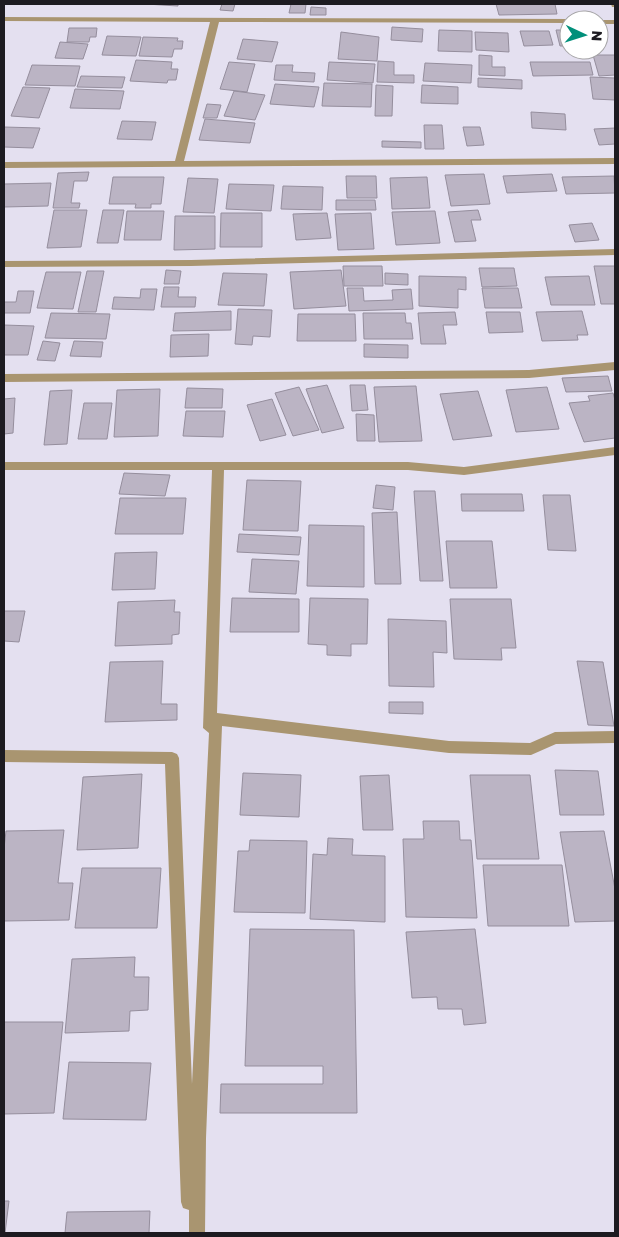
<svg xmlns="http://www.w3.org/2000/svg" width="619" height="1237" viewBox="0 0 619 1237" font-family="'Golos Text',sans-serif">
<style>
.building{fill:#bbb4c4;stroke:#958e9d}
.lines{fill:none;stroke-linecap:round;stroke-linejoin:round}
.minor{fill:#a99570;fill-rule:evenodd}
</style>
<rect width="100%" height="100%" fill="#e4e0f0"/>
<path class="building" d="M146,4H178V6Z
M222,4H235L233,11L220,10Z
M291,4H306L305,13H289Z
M496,4H555L557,14L499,15Z
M311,7L326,8V15H310Z
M392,27L423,29L422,42L391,40Z
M69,28H97L96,37H90L89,42H67Z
M439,30L472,31V52L438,51Z
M556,30H569V46H560Z
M520,31H549L553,45L524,46Z
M341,32L379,37L377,61L338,59Z
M475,32L508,33L509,52L476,50Z
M107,36L141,37L136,56L102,55Z
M143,37L178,38L177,41H183L182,49H174L172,57L139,56Z
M243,39L278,42L272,62L237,59Z
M60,42L88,44L83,59L55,58Z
M479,55L492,56V67H505V76L479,75Z
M593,55H615V75L599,76Z
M136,60L172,62L171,69H178L176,80H168L167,83L130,81Z
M378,61L394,62V75H414V83L377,82Z
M229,62L255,64L247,92L220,89Z
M329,62L375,64L373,83L327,80Z
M530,62H590L593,75L533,76Z
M425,63L472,65L471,83L423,81Z
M32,65L80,66L75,86L25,85Z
M276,65H293L292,72L315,73L314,82L274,80Z
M81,76L125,77L122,88L77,87Z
M590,77L615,78V100L593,99Z
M478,78L522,80V89L478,87Z
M324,83L372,84L371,107L322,106Z
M275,84L319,87L314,107L270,104Z
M376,85L393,86L392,116H375Z
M422,85L458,87V104L421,103Z
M23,87L50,88L39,118L11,116Z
M75,89L124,91L120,109L70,108Z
M234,91L265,95L255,120L224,116Z
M207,104L221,105L217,118H203Z
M531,112L565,114L566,130L532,128Z
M205,119L255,123L250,143L199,140Z
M122,121L156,122L152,140L117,139Z
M424,125H442L444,149H425Z
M4,127L40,128L33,148L4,147Z
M463,127H480L484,145L467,146Z
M615,128V144L599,145L594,129Z
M382,141L421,142V148L382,147Z
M89,172L87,181H74L71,203H80L79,208H53L58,173Z
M484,174L490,204L451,206L445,175Z
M552,174L557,191L507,193L503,176Z
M346,176H376L377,198H347Z
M614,176L615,193L566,194L562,177Z
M113,177H164L161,204H151V208H135L136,204H109Z
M427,177L430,208L392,209L390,178Z
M188,178L218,179L214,213L183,212Z
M51,183L48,206L4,207V184Z
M229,184L274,185L271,211L226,209Z
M283,186L323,187L322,210L281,209Z
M336,200H375L376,210H336Z
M54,210H87L81,247L47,248Z
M103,210H124L118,243H97Z
M478,210L481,220H471L476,241L455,242L448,212Z
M127,211H164L161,240H124Z
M435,211L440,243L396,245L392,212Z
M221,213H262V247H220Z
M327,213L331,238L296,240L293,214Z
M371,213L374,249L338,250L335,214Z
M175,216H215V249L174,250Z
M592,223L599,240L575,242L569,225Z
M343,266H382L383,286H344Z
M594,266H615V304H601Z
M479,268H514L517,286L482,287Z
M166,270L181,271L179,284H164Z
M341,270L346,306L294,309L290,272Z
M87,271H104L96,312H78Z
M46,272H81L73,309L37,308Z
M223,273L267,274L264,306L218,305Z
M385,273L408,274V285L385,284Z
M419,276L466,277V290L458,289V308L419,306Z
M589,276L595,305H551L545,277Z
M164,287H179L178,297H196L195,307H161Z
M347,288H363L364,301L393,300L392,290L411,289L413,309L349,311Z
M482,288H518L522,308H485Z
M141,289H157L154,310L112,309L114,297L140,298Z
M18,291H34L30,313H4V302H16Z
M238,309L272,310L270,337L253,336L252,345L235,344Z
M231,311V330L173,331L175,313Z
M582,311L588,335H577L578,340L542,341L536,312Z
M455,312L457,325H443L446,344H421L418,313Z
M486,312H520L523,332L489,333Z
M51,313L110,314L106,339L45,338Z
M363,313H405L406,323H411L413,339H364Z
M298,314H355L356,341H297Z
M4,325L34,326L28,355H4Z
M209,334L208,356L170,357L171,335Z
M43,341L60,343L55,361L37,360Z
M74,341L103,342L101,357L70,356Z
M364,344L408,345V358L364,357Z
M608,376L612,391L566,392L562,378Z
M327,385L344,428L322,433L306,389Z
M350,385H365L368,410L352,411Z
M416,386L422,441L379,442L374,387Z
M299,387L319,430L293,436L275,393Z
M547,387L559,429L516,432L506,390Z
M187,388L223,389L222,408H185Z
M160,389L158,436L114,437L117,390Z
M72,390L67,444L44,445L50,391Z
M478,391L492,436L453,440L440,394Z
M613,393L615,400V438L584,442L569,403L590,401L588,396Z
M15,398L13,433L4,434V399Z
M272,399L286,435L260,441L247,405Z
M84,403H112L107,439H78Z
M186,411H225L223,437L183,436Z
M356,414L374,415L375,441H357Z
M124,473L170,475L165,496L119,494Z
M247,480L301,481L298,531L243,530Z
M376,485L395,487L393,510L373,508Z
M414,491H435L443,581H420Z
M461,494H522L524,511H462Z
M543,495H570L576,551L548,550Z
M120,498H186L183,534H115Z
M397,512L401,584H375L372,513Z
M309,525L364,526V587L307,586Z
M239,534L301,537L299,555L237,552Z
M446,541H492L497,588H450Z
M157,552L155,589L112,590L115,553Z
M252,559L299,561L296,594L249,592Z
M232,598L299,599V632H230Z
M310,598L368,599L367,644H351V656L327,655V645L308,644Z
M450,599H511L516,648H501L502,660L454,659Z
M175,600L174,612H180L179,634L172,635V644L115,646L118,602Z
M4,611H25L19,642L4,641Z
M388,619L446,621L447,653L433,652L434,687L389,686Z
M163,661L161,704H177V720L105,722L110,662Z
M577,661L603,662L614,726L588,725Z
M389,702H423V714L389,713Z
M555,770L598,771L604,815H560Z
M243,773L301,775L299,817L240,815Z
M142,774L138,848L77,850L83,777Z
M389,775L393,830H363L360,776Z
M470,775H530L539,859H477Z
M423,821H459L460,840H471L477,918L406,917L403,839H424Z
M64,830L58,883H73L69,920L4,921V848L6,831Z
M604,831L615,889V921L575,922L560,832Z
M328,838L353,839L352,855L385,856V922L310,919L313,854L327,855Z
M250,840L307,841L305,913L234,912L238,851H249Z
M483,865H562L569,926H488Z
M82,868H161L157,928H75Z
M250,929L354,930L357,1113H220L221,1084H323V1066H245Z
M475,929L486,1023L464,1025L462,1009H438L437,997L412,998L406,932Z
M135,957L134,977H149L148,1010L130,1011L129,1031L65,1033L72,959Z
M4,1022H63L54,1113L4,1114Z
M69,1062L151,1063L146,1120L63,1119Z
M4,1201H9L5,1233H4Z
M150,1211L149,1233H65L67,1212Z"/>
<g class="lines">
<path class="minor" d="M611,4H615V7H612Z
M4,17L569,19L572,20H569V23L219,22L184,161L615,158V164L4,168V162L175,161L210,22L4,21Z
M597,20H615V24H599V20Z
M615,249V255L191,266L4,267V261L191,260Z
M615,362V370L529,378L4,382V374L529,370Z
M615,447V455L464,475L408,470H224L217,713L449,741L530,743L555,732L615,731V743L556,744L531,755L449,753L222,726L206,1138L205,1233H189V1210L183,1208L181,1202L165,764L4,762V750L172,752L177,754L179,758L192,1084L209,733L203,728L212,470H4V462H408L464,467Z"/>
</g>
<rect width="619" height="1237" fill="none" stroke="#1d1b21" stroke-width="10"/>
<g transform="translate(584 35) rotate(94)"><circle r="24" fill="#ffffff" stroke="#a5a4a6"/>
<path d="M0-4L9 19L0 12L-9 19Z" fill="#01907b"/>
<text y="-8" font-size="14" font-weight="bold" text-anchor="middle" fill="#1d1b21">N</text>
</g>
</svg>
